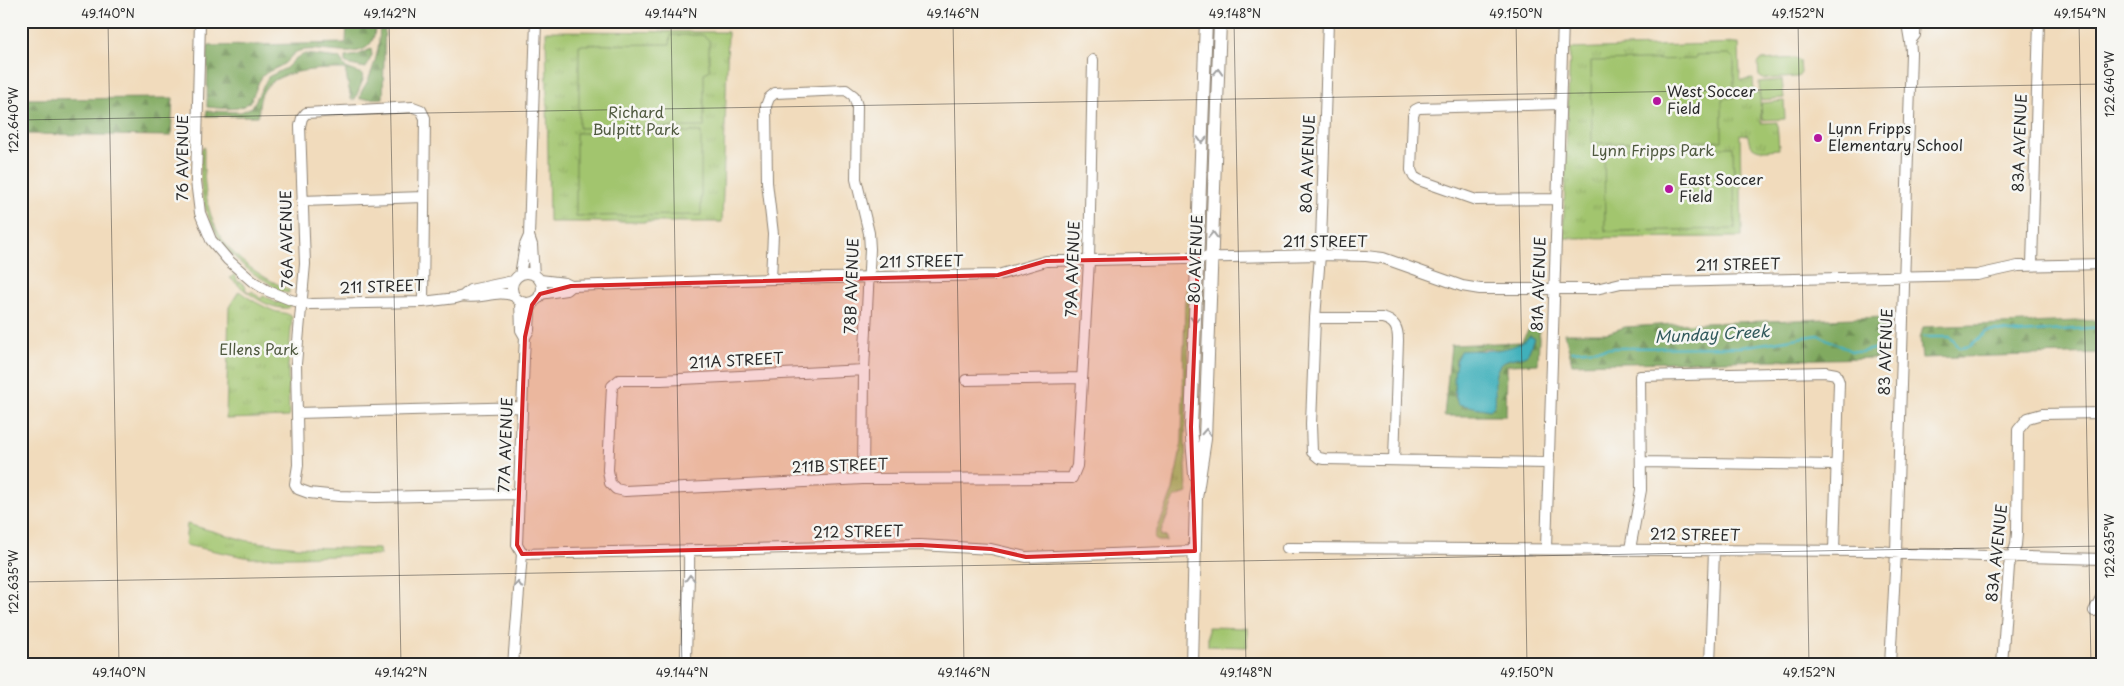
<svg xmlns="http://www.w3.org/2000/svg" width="2124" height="686" viewBox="0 0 2124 686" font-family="'Playpen Sans',sans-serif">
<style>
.grass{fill:url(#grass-tufts);stroke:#66784c}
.forest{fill:url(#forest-firs);stroke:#566a46;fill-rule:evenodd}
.garden{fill:#a2c56e;stroke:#66784c}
.water{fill:#40b0bb;stroke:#366e73}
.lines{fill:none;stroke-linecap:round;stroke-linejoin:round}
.stream{stroke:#40b0bb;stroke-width:2.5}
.minor-casing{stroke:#8e8374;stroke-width:12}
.major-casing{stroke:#8e8374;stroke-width:14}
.minor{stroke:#fff;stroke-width:10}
.major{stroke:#fff;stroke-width:12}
.oneway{stroke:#a0a0a0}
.marked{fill:#d62828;fill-opacity:0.2;stroke:#d62828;stroke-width:4;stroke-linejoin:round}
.ticks{fill:none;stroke:#2b2b2b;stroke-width:1;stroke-opacity:0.45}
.poi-dot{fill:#b5179e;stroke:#f6f6f2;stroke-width:2}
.labels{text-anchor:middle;stroke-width:5;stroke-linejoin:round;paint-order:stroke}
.poi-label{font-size:15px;fill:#2b2b2b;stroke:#f6f6f2;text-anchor:start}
.park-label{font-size:15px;fill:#4f593f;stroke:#f6f6f2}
.street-label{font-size:15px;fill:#2b2b2b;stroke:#f6f6f2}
.water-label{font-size:16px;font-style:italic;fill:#325a5d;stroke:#f6f6f2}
.neatline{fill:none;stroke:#2b2b2b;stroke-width:2}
.ticks-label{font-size:12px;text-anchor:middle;fill:#2b2b2b}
</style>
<defs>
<pattern id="grass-tufts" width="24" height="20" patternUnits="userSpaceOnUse" patternTransform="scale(1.25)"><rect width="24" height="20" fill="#a2c56e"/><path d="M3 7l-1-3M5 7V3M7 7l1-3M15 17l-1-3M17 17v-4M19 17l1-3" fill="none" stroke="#8ca95f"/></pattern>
<pattern id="forest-firs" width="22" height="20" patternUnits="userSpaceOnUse" patternTransform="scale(1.25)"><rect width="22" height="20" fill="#81aa61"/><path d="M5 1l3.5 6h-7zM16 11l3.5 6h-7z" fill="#6a8b50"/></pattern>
</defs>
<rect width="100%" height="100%" fill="#f6f6f2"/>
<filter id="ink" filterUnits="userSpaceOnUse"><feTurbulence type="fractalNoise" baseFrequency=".02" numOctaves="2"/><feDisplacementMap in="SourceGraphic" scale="10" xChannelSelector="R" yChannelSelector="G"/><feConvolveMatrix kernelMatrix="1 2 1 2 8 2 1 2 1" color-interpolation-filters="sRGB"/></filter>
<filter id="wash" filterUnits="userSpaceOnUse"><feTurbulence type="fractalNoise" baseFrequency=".0096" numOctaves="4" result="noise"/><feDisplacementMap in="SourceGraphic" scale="20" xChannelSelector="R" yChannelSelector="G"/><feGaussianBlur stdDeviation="1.12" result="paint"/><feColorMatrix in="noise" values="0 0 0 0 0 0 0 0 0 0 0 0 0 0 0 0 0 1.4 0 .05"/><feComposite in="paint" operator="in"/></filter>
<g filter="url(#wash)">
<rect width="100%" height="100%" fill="#f1dbbc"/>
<path class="grass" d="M546,31L728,32L722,222H549Z
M1739,43L1740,80L1753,79L1754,93H1760L1761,123L1777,122L1779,149C1764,150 1749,154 1748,135L1740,134L1742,237L1563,238L1570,49Z
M204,147C202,224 219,256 289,290V293C280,293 273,286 266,281C230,262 203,224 201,183C200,172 201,160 201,149Z
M1189,271L1191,279L1185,440L1187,493L1175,497L1161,532V536L1166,537V541H1157L1154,538L1173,490L1182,442L1185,302Z
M235,274L238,282H241L246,287L245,289L250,293L252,291L261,299L263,296L273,300L274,302L278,303L279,300L291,305L288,308C267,310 245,291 230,278Z
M239,291C249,299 262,306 274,311C281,313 286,312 292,317L288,366L289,417L226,419L229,307Z
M187,524L248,541L299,547L379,549L380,555L250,558L185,545Z"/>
<path class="forest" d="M347,21H375C378,71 328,44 299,51C292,53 290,59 285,63C278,69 267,70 262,77C257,83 256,91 252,98C245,113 221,108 207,107L208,46L346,43Z
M379,21H385L383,98L360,99C360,90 366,86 369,78C377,59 381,40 379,21Z
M371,49L372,55L366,68L350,65L345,62V57L358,55Z
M305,54L339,58L346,68L362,74L363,80L355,99H351L345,69C321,69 271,68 261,96C259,102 259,110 258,116H206L207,111L241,112L252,107L268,77L286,68L296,58Z
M173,98L171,136L21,134V99Z
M1540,311L1538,364L1507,365L1506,416H1444L1451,345L1521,342ZM1530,336L1534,338C1531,343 1531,349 1528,353C1526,358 1507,357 1501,364C1493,372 1492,399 1490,409L1458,404L1454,395L1456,358C1462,356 1469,351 1474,350C1500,345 1505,358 1530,336Z
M1886,317L1877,358L1572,364L1565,333H1607L1625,327L1675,324Z
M2103,320V353L1922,358L1920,339L1923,327Z"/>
<path class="garden" d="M671,35H703L709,40V71L704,73V127L579,128V45L670,44Z
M1729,54L1734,59V97L1722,99V141L1592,143L1591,61L1695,59L1696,55Z
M1796,58L1800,61L1801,73L1798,77L1763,79L1759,76L1758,64L1761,60Z
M1782,80L1784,98L1760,100L1759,82Z
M1784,101L1785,119L1762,120L1761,103Z
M701,132V215L576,216V133Z
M1733,147L1735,229L1605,231L1604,148Z
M1208,627L1247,628V647L1208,646Z"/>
<path class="water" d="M1530,336L1534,338C1531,343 1531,349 1528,353C1525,359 1506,356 1500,365C1491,377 1497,392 1495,405L1490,410L1458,404C1452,390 1453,365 1460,351C1487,349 1508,355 1530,336Z"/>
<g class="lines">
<path class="stream" d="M1924,337H1950L1960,348L1970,346L1986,332L1994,330L2020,333L2103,327
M1572,351L1615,348L1741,347L1818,335L1851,351L1860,352L1878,348"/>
</g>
</g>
<g filter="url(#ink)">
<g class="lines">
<defs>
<path id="minor" d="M200,21L196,181L200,213L211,240L228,260L252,281L268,291L291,300L310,304L423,302L456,298L463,296L470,290L513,281
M1328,21L1321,243L1315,318L1311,424L1312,452L1319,458L1324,459L1548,463
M1911,40L1915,35L1916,21
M1557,199L1476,200L1419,180L1414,177L1411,170L1413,116L1415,110L1419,108L1560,104
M302,201L424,197
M529,236L532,245L534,275
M2032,265L2039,21
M512 288a15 15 0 1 1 30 0a15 15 0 1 1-30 0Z
M520,275L525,245L529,236L536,21
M771,279L773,234L767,182L766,106L769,98L775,93L846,90L854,96L857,106L856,179L869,233L870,249L864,370L863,479
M540,280L565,283L571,286
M540,294L566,290L571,286L771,279L998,275L1046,261L1319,255L1366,256L1383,258L1462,286L1480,289H1596L1621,283L1977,275L2018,266L2103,264
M463,296C480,300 497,289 514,296
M520,301L521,330L525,337
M423,302L425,118L421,110L413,107L306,113L302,118L300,126L305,264L296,364L298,465L295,484L298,489L309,493L338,496L376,497L519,494
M1315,318H1382C1395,321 1398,328 1398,340L1394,460
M864,370L661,380H619L612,386L608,470L610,483L616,489L625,491L863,479L1072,478L1077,466L1089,261L1093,60
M966,380L1082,378
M297,413L522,407
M1641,462L1835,465
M1287,548L1881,551L1909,554L2103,559
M1546,548L1563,21
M1630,549L1641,490L1640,376L1825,372L1836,374L1839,382L1834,551
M522,554L920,545L991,549L1026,557L1195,551
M522,554L517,545L524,357L525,337L529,330L530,310L534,301
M2094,611L2103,594
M513,665L522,554
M686,665C686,627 690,589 689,551
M1710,665L1714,550
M1890,665L1896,552L1911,53C1911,42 1908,33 1907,21
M2002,665L2009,566L2016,545L2017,533L2018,430L2028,418L2042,414L2103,413"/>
<path id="major" d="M1195,475L1191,427L1206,21
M1192,665L1196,498L1205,439L1220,21"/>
</defs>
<use href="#minor" class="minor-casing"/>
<use href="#major" class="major-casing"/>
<use href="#minor" class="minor"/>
<use href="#major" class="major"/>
</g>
<defs><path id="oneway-chevron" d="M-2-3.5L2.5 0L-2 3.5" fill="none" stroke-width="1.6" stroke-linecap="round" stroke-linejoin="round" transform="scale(1.25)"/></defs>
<g class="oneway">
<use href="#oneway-chevron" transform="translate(1218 72) rotate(-88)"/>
<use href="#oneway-chevron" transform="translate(1202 140) rotate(92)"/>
<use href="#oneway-chevron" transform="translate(1213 235) rotate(-88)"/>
<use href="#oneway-chevron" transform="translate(1195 320) rotate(92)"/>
<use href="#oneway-chevron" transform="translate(1206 432) rotate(-87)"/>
<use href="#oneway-chevron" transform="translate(690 578) rotate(-91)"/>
<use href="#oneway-chevron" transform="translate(518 585) rotate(-87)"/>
</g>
</g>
<path class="marked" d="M1198,258L1191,427L1195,551L1026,557L991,549L920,545L522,554L517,545L525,337L532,305L540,294L571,286L998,275L1046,261Z"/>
<path class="ticks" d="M108,21L119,665M389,21L401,665M671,21L682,665M953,21L964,665M1234,21L1246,665M1516,21L1527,665M1798,21L1809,665M2079,21L2091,665M21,120L2103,84M21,582L2103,546"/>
<g class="poi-dot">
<circle cx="1657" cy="101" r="5"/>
<circle cx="1818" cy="138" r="5"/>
<circle cx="1669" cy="189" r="5"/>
</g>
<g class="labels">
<g class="poi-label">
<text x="1667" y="97">West Soccer<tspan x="1667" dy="17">Field</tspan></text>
<text x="1828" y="134">Lynn Fripps<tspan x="1828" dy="17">Elementary School</tspan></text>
<text x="1679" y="185">East Soccer<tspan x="1679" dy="17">Field</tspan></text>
</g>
<g class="park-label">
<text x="636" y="118">Richard<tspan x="636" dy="17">Bulpitt Park</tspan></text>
<text x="1653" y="156">Lynn Fripps Park</text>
<text x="259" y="355">Ellens Park</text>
</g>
<g class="street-label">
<text transform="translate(2020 143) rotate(-88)" y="5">83A AVENUE</text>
<text transform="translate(183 158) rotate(-90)" y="5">76 AVENUE</text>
<text transform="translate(1308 164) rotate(-88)" y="5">80A AVENUE</text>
<text transform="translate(287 239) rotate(-91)" y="5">76A AVENUE</text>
<text x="1325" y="247">211 STREET</text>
<text transform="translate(1196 259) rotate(-88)" y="5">80 AVENUE</text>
<text transform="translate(921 262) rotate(-1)" y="5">211 STREET</text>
<text transform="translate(1738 265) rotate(-1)" y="5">211 STREET</text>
<text transform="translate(1073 269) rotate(-88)" y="5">79A AVENUE</text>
<text transform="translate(1539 284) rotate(-88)" y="5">81A AVENUE</text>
<text transform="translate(852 286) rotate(-88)" y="5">78B AVENUE</text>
<text transform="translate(382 287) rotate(-2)" y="5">211 STREET</text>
<text transform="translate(1886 352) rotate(-88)" y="5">83 AVENUE</text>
<text transform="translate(736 361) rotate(-3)" y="5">211A STREET</text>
<text transform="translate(506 445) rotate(-88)" y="5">77A AVENUE</text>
<text transform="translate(840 466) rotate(-2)" y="5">211B STREET</text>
<text transform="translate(858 532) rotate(-1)" y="5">212 STREET</text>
<text transform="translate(1695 535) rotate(1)" y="5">212 STREET</text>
<text transform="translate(1997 553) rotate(-84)" y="5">83A AVENUE</text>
</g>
<g class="water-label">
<text transform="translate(1712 334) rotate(-3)" y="6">Munday Creek</text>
</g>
</g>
<rect width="2124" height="686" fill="none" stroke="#f6f6f2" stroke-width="55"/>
<rect x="28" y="28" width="2068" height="630" class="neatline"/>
<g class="ticks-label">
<text x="108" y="18">49.140°N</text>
<text x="390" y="18">49.142°N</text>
<text x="671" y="18">49.144°N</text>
<text x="953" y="18">49.146°N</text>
<text x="1235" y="18">49.148°N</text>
<text x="1516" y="18">49.150°N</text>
<text x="1798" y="18">49.152°N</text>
<text x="2080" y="18">49.154°N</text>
<text transform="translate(2110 84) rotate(-90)" y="4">122.640°W</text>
<text transform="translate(14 120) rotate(-90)" y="4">122.640°W</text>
<text transform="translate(2110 546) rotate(-90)" y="4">122.635°W</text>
<text transform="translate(14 582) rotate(-90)" y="4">122.635°W</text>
<text x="119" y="677">49.140°N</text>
<text x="401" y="677">49.142°N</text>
<text x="682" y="677">49.144°N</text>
<text x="964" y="677">49.146°N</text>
<text x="1246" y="677">49.148°N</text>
<text x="1527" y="677">49.150°N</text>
<text x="1809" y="677">49.152°N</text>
</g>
</svg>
